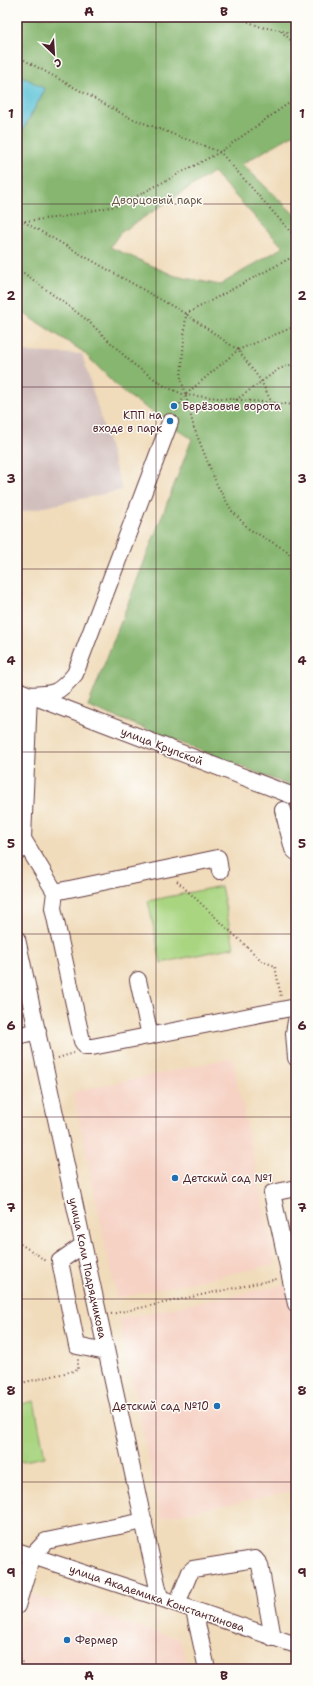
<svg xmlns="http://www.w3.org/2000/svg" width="313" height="1686" viewBox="0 0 313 1686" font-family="'Shantell Sans',sans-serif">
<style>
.built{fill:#f6d2c4}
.industrial{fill:#d1bfbe}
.green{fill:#a9d581;stroke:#7a7a56}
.forest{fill:#86b66f;stroke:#686a4d;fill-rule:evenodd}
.water{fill:#5bc2d8;stroke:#527082}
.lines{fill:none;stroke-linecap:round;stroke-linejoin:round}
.minor-casing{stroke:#633b40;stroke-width:18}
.path{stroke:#633b40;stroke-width:2;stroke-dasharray:1 3;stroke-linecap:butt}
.minor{stroke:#fff;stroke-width:16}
.grid{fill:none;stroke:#4a1f2b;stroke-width:1;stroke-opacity:0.55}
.poi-dot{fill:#1f6fb2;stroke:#fdfcf7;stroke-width:1.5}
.labels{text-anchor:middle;stroke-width:3;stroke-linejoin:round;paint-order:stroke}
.park-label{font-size:11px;fill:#665645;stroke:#fdfcf7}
.poi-label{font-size:11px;fill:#4a1f2b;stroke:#fdfcf7;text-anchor:start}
.street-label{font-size:11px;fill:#4a1f2b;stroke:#fdfcf7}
.neatline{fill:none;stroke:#4a1f2b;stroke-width:1.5}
.grid-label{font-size:13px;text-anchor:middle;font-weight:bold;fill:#4a1f2b}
</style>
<rect width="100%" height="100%" fill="#fdfcf7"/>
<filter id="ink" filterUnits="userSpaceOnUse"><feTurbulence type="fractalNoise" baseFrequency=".025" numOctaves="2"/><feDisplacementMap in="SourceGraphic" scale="8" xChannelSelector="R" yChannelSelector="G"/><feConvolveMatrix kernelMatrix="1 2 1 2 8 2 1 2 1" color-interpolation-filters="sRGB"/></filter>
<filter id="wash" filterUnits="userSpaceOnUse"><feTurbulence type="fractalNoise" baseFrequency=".012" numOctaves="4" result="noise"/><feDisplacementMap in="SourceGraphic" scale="16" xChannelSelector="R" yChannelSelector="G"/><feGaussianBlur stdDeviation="0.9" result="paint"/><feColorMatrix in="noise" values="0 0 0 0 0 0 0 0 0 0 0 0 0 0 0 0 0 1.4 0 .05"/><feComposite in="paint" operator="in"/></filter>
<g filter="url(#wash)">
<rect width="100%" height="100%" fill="#f0dbba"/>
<path class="built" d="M232,1058L276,1264L117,1298L73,1092Z
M288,1284L296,1322V1490L161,1518L119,1319Z
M30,1594L180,1639L188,1669H17V1636Z"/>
<path class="industrial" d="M17,352L82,354L122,490L17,513Z"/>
<path class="green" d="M221,886L234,947L161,963L148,901Z
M34,1401L45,1457L17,1462V1405Z"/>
<path class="forest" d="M17,17H296V133L242,164L296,216V788L88,706L192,439L123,392L82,351L17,309V141L45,89L17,75ZM213,172L283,247L220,285L175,276L110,247L120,233Z"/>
<path class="water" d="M18,74L45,89L17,141V75Z"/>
</g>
<g filter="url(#ink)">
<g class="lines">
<defs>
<path id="minor" d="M17,690L296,797
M29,695C55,694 58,694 75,674L170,422
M283,810L293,849L296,852
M23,839L55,892L218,858L220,871
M17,853L23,839L29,695
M55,892L53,908L82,1041L86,1047H92L296,1007
M17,939L160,1598
M138,980L150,1036
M296,1021L294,1033L296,1058
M17,1036L38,1031
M296,1188L272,1193L296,1304
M83,1245L60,1261L77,1346L106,1352
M17,1551L160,1598L296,1645
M177,1604L190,1572L193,1569L255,1559L260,1565L273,1638
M17,1606L32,1556L46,1541L144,1521
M194,1610L207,1669"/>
</defs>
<use href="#minor" class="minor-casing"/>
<path class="path" d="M237,17L261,27L280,30L296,35
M281,31L296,45
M17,56L128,117L220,152L296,238
M17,218L186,314L238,350L261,381L272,403
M25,221L62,217L120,205L220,152L296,98
M296,255L186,314L181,378L194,428L217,485L232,511L249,529L286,550L296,564
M17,268L87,320L133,364L166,387L185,395L296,405
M236,400L279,369L296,363
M176,411L185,395L238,350L296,326
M177,881L262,961L275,966L281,997
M58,1058L74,1053
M17,1242L38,1255L46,1262
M111,1314L277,1279
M17,1384L78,1370V1359
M18,1642L23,1669"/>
<use href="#minor" class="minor"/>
</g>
</g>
<path class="grid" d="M156,17V1669M17,204H296M17,387H296M17,569H296M17,752H296M17,934H296M17,1117H296M17,1299H296M17,1482H296"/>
<g class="poi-dot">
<circle cx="174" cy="406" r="4"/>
<circle cx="170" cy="421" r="4"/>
<circle cx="175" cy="1178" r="4"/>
<circle cx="217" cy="1406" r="4"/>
<circle cx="67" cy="1640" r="4"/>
</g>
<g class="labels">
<g class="park-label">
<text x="157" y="204">Дворцовый парк</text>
</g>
<g class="poi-label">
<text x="182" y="410">Берёзовые ворота</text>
<text x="162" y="419" text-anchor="end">КПП на<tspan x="162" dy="13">входе в парк</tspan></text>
<text x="183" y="1182">Детский сад №1</text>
<text x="209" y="1410" text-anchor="end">Детский сад №10</text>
<text x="75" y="1644">Фермер</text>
</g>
<g class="street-label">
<text transform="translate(162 746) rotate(21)" y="4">улица Крупской</text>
<text transform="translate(88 1268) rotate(78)" y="4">улица Коли Подрядчикова</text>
<text transform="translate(157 1598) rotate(19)" y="4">улица Академика Константинова</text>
</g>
</g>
<rect width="313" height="1686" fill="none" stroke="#fdfcf7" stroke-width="44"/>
<g transform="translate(54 54) rotate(155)" stroke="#fdfcf7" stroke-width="3" paint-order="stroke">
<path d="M0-3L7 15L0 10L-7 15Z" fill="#4a1f2b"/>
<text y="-6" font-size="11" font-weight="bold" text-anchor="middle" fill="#4a1f2b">С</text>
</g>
<rect x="22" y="22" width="269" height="1642" class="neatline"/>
<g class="grid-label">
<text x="89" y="16">A</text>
<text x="224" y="16">B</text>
<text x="11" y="118">1</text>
<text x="302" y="118">1</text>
<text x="11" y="300">2</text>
<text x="302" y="300">2</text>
<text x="11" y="483">3</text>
<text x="302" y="483">3</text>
<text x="11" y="665">4</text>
<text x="302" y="665">4</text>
<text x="11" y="848">5</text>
<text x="302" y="848">5</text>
<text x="11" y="1030">6</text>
<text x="302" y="1030">6</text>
<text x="11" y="1212">7</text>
<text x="302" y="1212">7</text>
<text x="11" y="1395">8</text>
<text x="302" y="1395">8</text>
<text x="11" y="1577">9</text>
<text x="302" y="1577">9</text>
<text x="89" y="1680">A</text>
<text x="224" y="1680">B</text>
</g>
</svg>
